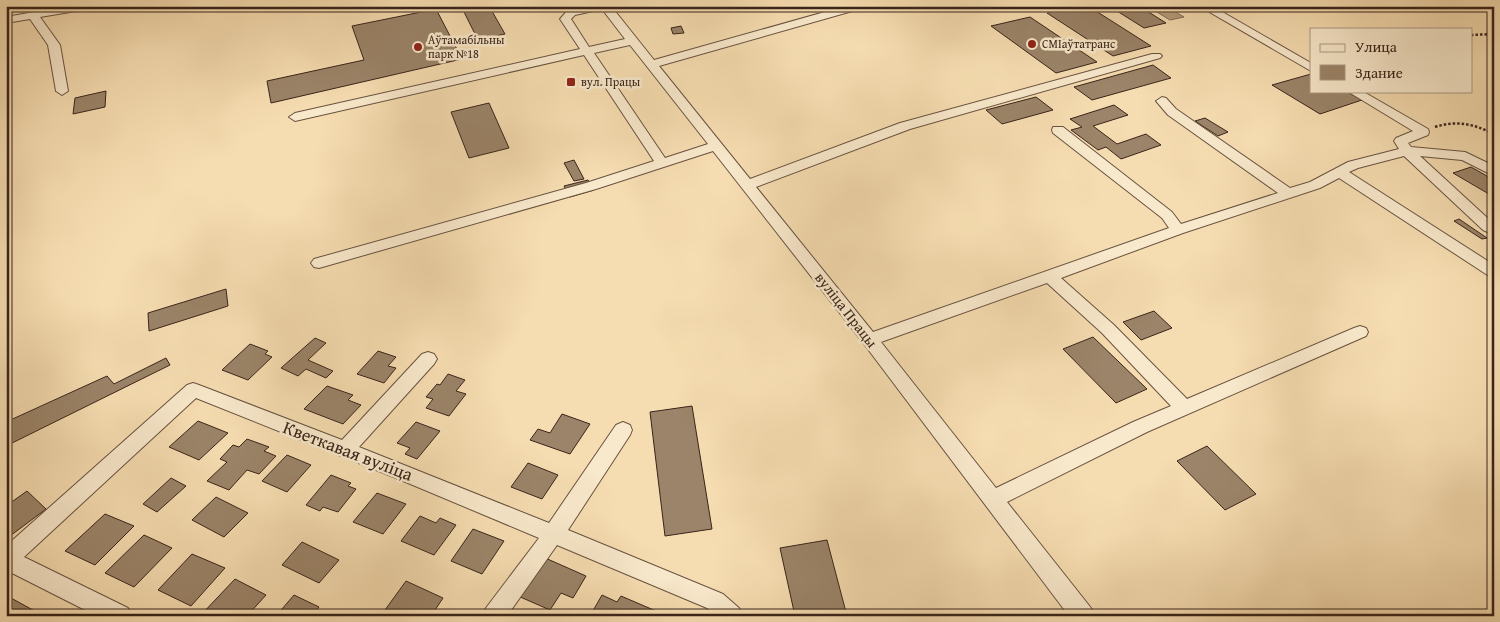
<svg xmlns="http://www.w3.org/2000/svg" width="1500" height="622" viewBox="0 0 1500 622" font-family="'Gentium Book Plus',serif">
<style>
.water{fill:#b69e7e;stroke:#846d56}
.building{fill:#9b8469;stroke:#39241a}
.lines{fill:none;stroke-linecap:round;stroke-linejoin:round}
.minor-casing{stroke:#685240;stroke-width:2}
.path{stroke:#39241a;stroke-width:2.5;stroke-dasharray:2.5 2;stroke-linecap:butt}
.minor{fill:#f9e9cc;fill-rule:evenodd}
.poi-dot{fill:#8f2418;stroke:#f9e9cc;stroke-width:2}
.labels{text-anchor:middle;stroke-width:5;stroke-linejoin:round;paint-order:stroke}
.far-poi-label{font-size:12px;fill:#39241a;stroke:#f9e9cc;text-anchor:start}
.street-label{font-size:15px;fill:#39241a;stroke:#f9e9cc}
.near-street-label{font-size:18px;fill:#39241a;stroke:#f9e9cc}
</style>
<rect width="100%" height="100%" fill="#f6ddb1"/>
<filter id="stains"><feTurbulence type="fractalNoise" baseFrequency=".004" numOctaves="4"/><feColorMatrix values="0 0 0 0 .2 0 0 0 0 .09 0 0 0 0 .02 0 0 0 .5 -.17"/></filter>
<radialGradient id="worn" r=".72"><stop offset=".6" stop-color="#630" stop-opacity="0"/><stop offset="1" stop-color="#630" stop-opacity=".3"/></radialGradient>
<path class="water" d="M1147,6H1165L1184,17L1170,20Z"/>
<path class="building" d="M461,6H489L505,34L478,40Z
M1074,6H1088L1151,46L1113,56L1047,13Z
M1109,6H1139L1166,23L1144,28Z
M436,9L462,59L271,103L267,81L364,60L352,26Z
M1030,17L1097,62L1056,73L991,26Z
M681,26L684,33L673,34L671,28Z
M1153,65L1171,78L1092,100L1074,87Z
M1311,74V91H1346L1362,100L1320,114L1272,85Z
M106,91L105,107L73,114L75,98Z
M1036,97L1053,110L1002,124L986,110Z
M489,103L509,148L469,158L451,112Z
M1114,105L1128,115L1093,126L1117,144L1146,134L1161,145L1121,159L1106,147L1098,150L1071,130L1082,127L1070,119Z
M1205,118L1228,132L1218,136L1195,121Z
M574,160L584,179L574,181L564,163Z
M1471,167L1494,180V197L1453,173Z
M588,180L594,190L570,197L564,186Z
M1459,219L1487,238L1482,239L1454,221Z
M226,289L228,306L149,331L148,313Z
M1154,311L1172,328L1141,340L1123,322Z
M1093,337L1147,389L1116,403L1063,349Z
M315,338L326,343L308,360L333,371L326,378L306,369L298,376L281,368Z
M250,344L268,351L265,354L272,357L248,380L222,370Z
M378,351L396,357L388,366L396,368L384,383L357,374Z
M166,358L170,365L6,446V422L107,376L114,384Z
M448,374L465,380L456,391L466,394L449,416L426,408L433,399L426,397L437,384L440,385Z
M327,386L353,395L348,400L361,405L343,424L304,409Z
M692,406L712,529L665,536L650,412Z
M562,414L590,424L570,454L530,440L538,429L550,433Z
M198,421L228,433L199,460L169,447Z
M416,422L440,431L417,459L405,454L410,448L397,443Z
M247,439L269,447L264,451L276,456L259,474L247,470L229,490L207,481L227,462L220,459L233,445L239,447Z
M1207,446L1256,494L1225,510L1177,461Z
M287,455L311,465L287,492L262,481Z
M528,463L558,475L542,499L511,487Z
M331,475L351,483L348,486L356,489L338,512L323,507L320,511L306,505Z
M171,478L186,486L157,512L143,504Z
M27,491L46,509L6,539V506Z
M377,493L406,504L383,534L353,522Z
M216,497L248,513L224,537L192,520Z
M105,514L134,526L95,565L65,551Z
M420,516L436,523L440,518L456,525L434,555L401,541Z
M473,529L504,541L482,574L451,561Z
M144,535L172,548L134,587L105,573Z
M827,540L847,616H795L780,548Z
M302,542L339,560L319,583L282,565Z
M192,554L225,568L191,606L158,590Z
M543,557L586,576L573,598L561,593L550,610L518,596Z
M235,579L266,595L247,616H200Z
M406,581L443,598L431,616H397L385,610Z
M294,595L319,607L312,616H276Z
M602,595L617,602L621,596L656,611L653,616H590Z
M11,598L42,615L6,616V602Z"/>
<g class="lines">
<defs>
<path id="minor" d="M68,6H93L88,9L40,17L60,45L68,91L62,95L56,91L48,45L30,19L6,23V17Z
M586,6H611L654,60L846,6H864L863,8L659,66L750,179L900,123L1152,54H1160L1162,56L1160,58L910,129L756,187L873,332L1169,228L1162,218L1053,133L1052,130L1053,127H1063L1172,212L1181,224L1278,193L1168,115L1156,101L1162,97L1166,98L1176,109L1290,188L1310,182L1348,162L1399,149L1394,141L1396,138L1413,131L1347,91H1362L1428,129L1429,132L1428,135L1408,143L1411,147L1465,152L1494,166V176L1462,160L1420,156L1494,224V235L1483,230L1404,156L1358,168L1349,172L1494,265V277L1489,276L1339,178L1320,188L1183,233L1061,278L1114,325L1187,399L1354,328L1360,326L1366,328L1368,332L1366,336L1147,432L1007,502L1091,608L1094,616H1069L864,344L713,151L596,189L319,268L314,267L311,263L314,259L586,183L654,161L584,55L295,121L289,117L295,113L580,49L560,19L567,11ZM602,9L625,39L589,47L571,19L575,15ZM630,45L708,144L665,158L594,53ZM1047,283L1102,333L1171,406L1133,422L996,488L881,342Z
M1199,6H1212L1311,63V71Z
M428,352L434,354L437,359L434,364L359,447L549,523L616,425L623,422L630,425L632,430L630,435L568,530L723,594L739,608L742,616H715L707,608L557,545L507,616H483L486,608L539,538L396,478L196,398L24,557L128,608L131,616H97L6,570V546L187,385L193,383L199,385L342,440L422,354Z"/>
</defs>
<use href="#minor" class="minor-casing"/>
<path class="path" d="M1471,35L1494,34
M1435,127C1457,120 1474,124 1494,134"/>
<use href="#minor" class="minor"/>
</g>
<g class="poi-dot">
<circle cx="1032" cy="44" r="5"/>
<circle cx="418" cy="47" r="5"/>
<rect x="566" y="77" width="10" height="10" rx="2.5"/>
</g>
<g class="labels">
<g class="far-poi-label">
<text x="428" y="44">Аўтамабільны<tspan x="428" dy="14">парк №18</tspan></text>
<text x="1042" y="48">СМІаўтатранс</text>
<text x="581" y="86">вул. Працы</text>
</g>
<g class="street-label">
<text transform="translate(846 310) rotate(52)" y="5">вуліца Працы</text>
</g>
<g class="near-street-label">
<text transform="translate(348 451) rotate(21)" y="6">Кветкавая вуліца</text>
</g>
</g>
<rect width="1500" height="622" fill="none" stroke="#f6ddb1" stroke-width="25"/>
<rect x="8" y="8" width="1485" height="607" fill="none" stroke="#39241a" stroke-width="2.5"/>
<rect x="12" y="12" width="1475" height="597" fill="none" stroke="#39241a"/>
<rect x="1310" y="28" width="162" height="65" fill="#f9e9cc" stroke="#ac9a85"/>
<rect x="1320" y="44" width="25" height="8" fill="#f9e9cc" stroke="#ac9a85"/>
<text x="1355" y="52" font-size="15" fill="#39241a">Улица</text>
<rect x="1320" y="65" width="25" height="15" fill="#9b8469" stroke="#ac9a85"/>
<text x="1355" y="78" font-size="15" fill="#39241a">Здание</text>
<rect width="100%" height="100%" filter="url(#stains)"/>
<rect width="100%" height="100%" fill="url(#worn)"/>
</svg>
